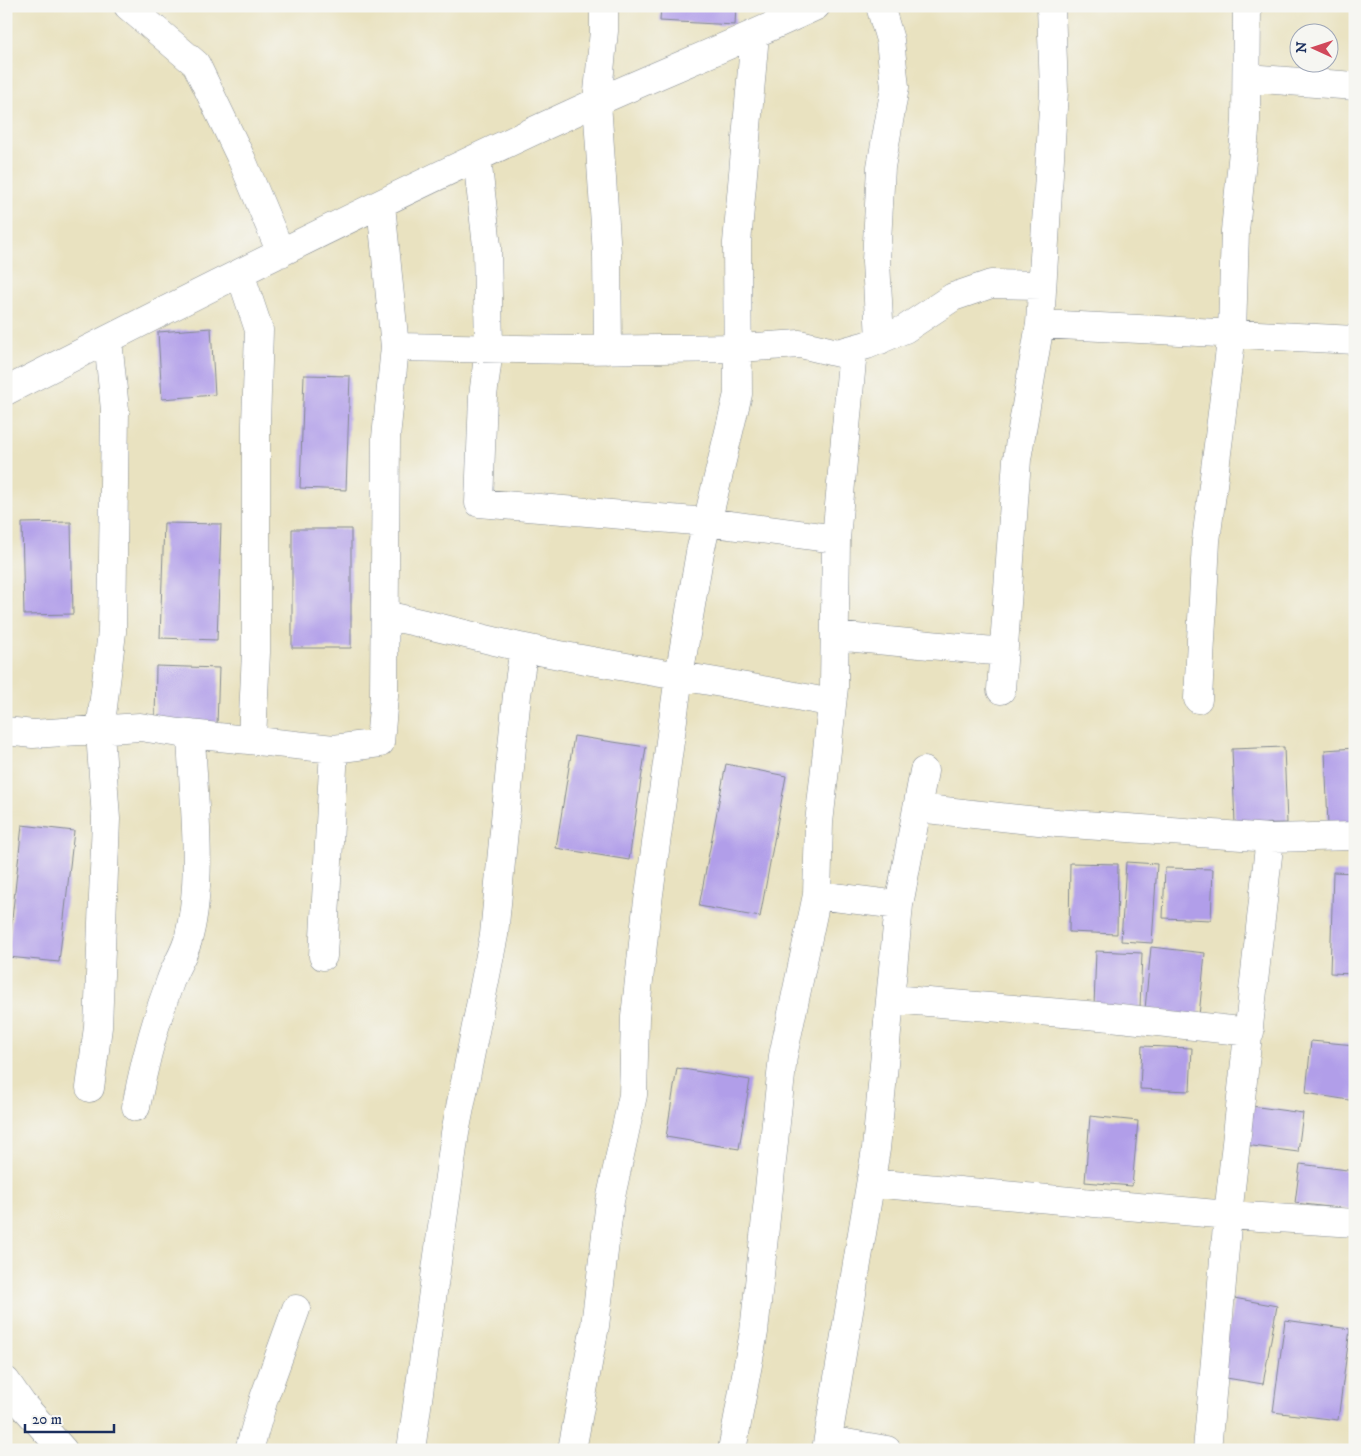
<svg xmlns="http://www.w3.org/2000/svg" width="1361" height="1456" viewBox="0 0 1361 1456" font-family="'IM FELL DW Pica',serif">
<style>
.building{fill:#b19ee9}
.lines{fill:none;stroke-linecap:round;stroke-linejoin:round}
.minor-casing{stroke:#82888f;stroke-width:29}
.minor{stroke:#fff;stroke-width:28}
</style>
<rect width="100%" height="100%" fill="#f6f6f2"/>
<filter id="ink" filterUnits="userSpaceOnUse"><feTurbulence type="fractalNoise" baseFrequency=".02" numOctaves="2"/><feDisplacementMap in="SourceGraphic" scale="10" xChannelSelector="R" yChannelSelector="G"/><feConvolveMatrix kernelMatrix="1 2 1 2 8 2 1 2 1" color-interpolation-filters="sRGB"/></filter>
<filter id="wash" filterUnits="userSpaceOnUse"><feTurbulence type="fractalNoise" baseFrequency=".0096" numOctaves="4" result="noise"/><feDisplacementMap in="SourceGraphic" scale="20" xChannelSelector="R" yChannelSelector="G"/><feGaussianBlur stdDeviation="1.12" result="paint"/><feColorMatrix in="noise" values="0 0 0 0 0 0 0 0 0 0 0 0 0 0 0 0 0 1.4 0 .05"/><feComposite in="paint" operator="in"/></filter>
<g filter="url(#wash)">
<rect width="100%" height="100%" fill="#e9e2c0"/>
<g id="blocks">
<path class="building" d="M661,6H736L735,25L660,21Z
M211,328L215,395L162,399L158,332Z
M304,375L350,376L346,490L300,488Z
M71,522L73,614L24,615L22,523Z
M164,523L221,524L217,640L160,638Z
M292,529H351V648H292Z
M156,666L219,668L217,725L155,723Z
M574,736L646,747L629,860L556,848Z
M1284,747L1287,823L1235,824L1232,749Z
M1355,748V824L1328,826L1325,750Z
M726,764L786,776L760,917L699,906Z
M22,825L74,831L59,962L8,957Z
M1126,862L1157,864L1152,943L1121,941Z
M1070,863L1118,864L1117,934L1069,932Z
M1165,868L1213,869L1211,920L1163,918Z
M1333,872L1355,873V974L1330,973Z
M1151,947L1205,953L1199,1016L1145,1009Z
M1096,951L1142,953L1140,1008L1094,1006Z
M1311,1041L1355,1045V1101L1306,1093Z
M1142,1046L1192,1048L1190,1091L1140,1089Z
M677,1068L750,1080L739,1149L666,1137Z
M1251,1106L1303,1113L1298,1152L1245,1145Z
M1090,1116L1138,1121L1132,1186L1085,1182Z
M1300,1164L1355,1171V1210L1295,1203Z
M1234,1298L1277,1306L1263,1384L1220,1377Z
M1285,1320L1350,1329L1338,1420L1273,1412Z"/>
</g>
</g>
<g filter="url(#ink)">
<use href="#blocks" fill-opacity="0" stroke="#82888f" stroke-width="1"/>
<g class="lines">
<defs>
<path id="minor" d="M128,6L196,64L242,160L281,253
M604,6V31L597,102L607,255L608,350
M880,6L890,40L895,87L881,167L876,261L880,340
M1247,78L1355,86
M477,158L487,246L489,349L483,396L479,503L707,522L836,539
M240,273L259,330L256,424V652L252,739
M1040,324L1355,340
M395,347L579,350L739,348L800,344L838,353L867,345L905,329L953,297L991,284L1042,285
M6,391C195,295 384,199 577,111C656,75 737,43 816,6
M385,615C432,625 478,638 525,648C627,670 730,682 832,703
M835,636L1004,652
M1001,690L1017,459L1040,324L1054,91L1051,6
M1198,699L1206,541L1232,333L1235,231L1246,121L1247,6
M6,731L33,734L140,727L180,733L334,749
M917,808L1057,823L1270,838L1355,836
M817,895L899,905L924,771
M323,956L334,749L380,743L384,696L386,438L395,347L381,205
M891,999L1111,1017L1250,1032
M90,1088L98,1027L106,819L100,732L112,632L115,410L108,340
M136,1107C144,1064 155,1022 170,982C175,966 186,952 189,936C204,875 193,798 191,734
M871,1183L1228,1215L1355,1223
M6,1381L22,1404L63,1450
M828,1440L887,1450
M249,1450L264,1398L296,1309
M411,1450L455,1133L494,935L517,695L524,648
M572,1450L595,1326L610,1201L633,1095L635,1017L646,916L679,676L700,552L738,394L737,243L755,34
M732,1450L754,1332L783,1056L817,895L819,823L834,687L836,539L853,350
M826,1450L876,1149L899,905
M1207,1450L1228,1215L1270,838"/>
</defs>
<use href="#minor" class="minor-casing"/>
<use href="#minor" class="minor"/>
</g>
</g>
<rect width="1361" height="1456" fill="none" stroke="#f6f6f2" stroke-width="25"/>
<g transform="translate(1314 48) rotate(273)"><circle r="24" fill="#f6f6f2" stroke="#9ea6b7"/>
<path d="M0-4L9 19L0 12L-9 19Z" fill="#d1495b"/>
<text y="-8" font-size="14" font-weight="bold" text-anchor="middle" fill="#1b2f5e">N</text>
</g>
<path d="M25 1424v8h89v-8" fill="none" stroke="#1b2f5e" stroke-width="2.5"/>
<text x="32" y="1424" font-size="15" fill="#1b2f5e" stroke="#f6f6f2" stroke-width="4" paint-order="stroke">20 m</text>
</svg>
